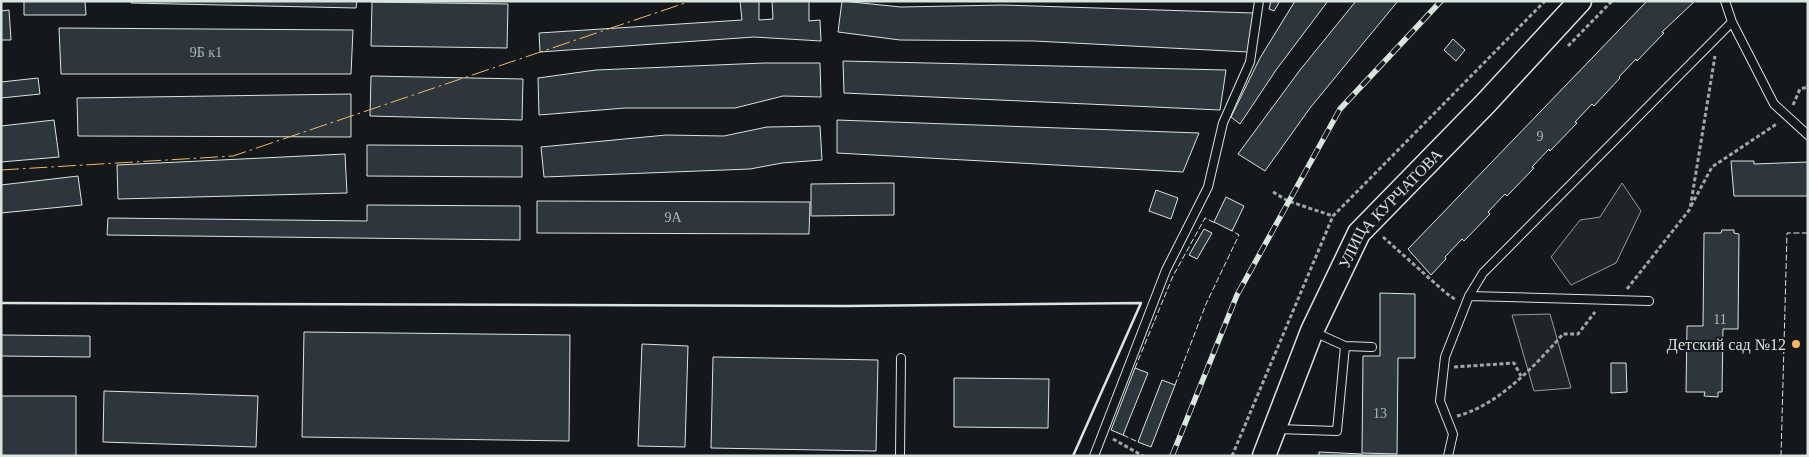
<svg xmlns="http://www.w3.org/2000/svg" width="1809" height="457" viewBox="0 0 1809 457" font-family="Georgia,serif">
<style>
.green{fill:#202428;stroke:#939e99}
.building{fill:#2c363c;stroke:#d8e6dc}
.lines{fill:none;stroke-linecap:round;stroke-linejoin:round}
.lane-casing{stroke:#d8e6dc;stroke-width:10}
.secondary-casing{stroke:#d8e6dc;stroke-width:25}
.path{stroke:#9da8a2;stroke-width:3;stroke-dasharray:4 2.5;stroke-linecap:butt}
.lane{stroke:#14181c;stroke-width:8}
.secondary{stroke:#14181c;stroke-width:22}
.rail-casing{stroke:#d8e6dc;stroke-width:5.5}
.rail{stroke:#14181c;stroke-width:4;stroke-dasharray:11;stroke-linecap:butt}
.fence{stroke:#d8e6dc;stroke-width:1;stroke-dasharray:6 2.5;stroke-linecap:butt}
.wall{stroke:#d8e6dc;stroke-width:2.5}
.power{stroke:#ffb74d;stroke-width:1;stroke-dasharray:18 4 2.5 4;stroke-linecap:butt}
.poi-dot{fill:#ffb74d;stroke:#14181c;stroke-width:2}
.labels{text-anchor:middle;stroke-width:4;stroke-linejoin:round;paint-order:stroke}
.number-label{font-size:14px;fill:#adbab4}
.street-label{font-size:16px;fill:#d8e6dc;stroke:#14181c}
.poi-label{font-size:16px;fill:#d8e6dc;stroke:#14181c;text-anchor:end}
</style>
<rect width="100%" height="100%" fill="#14181c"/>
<path class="green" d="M1622,183L1641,211L1616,263L1571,285L1551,257L1580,220L1600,217Z
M1550,314L1571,388L1534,391L1512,315Z"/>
<path class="building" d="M24,1H85L86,15H24Z
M131,1H357L356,8L131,3Z
M740,1H759V20L773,19L772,1H809V21L820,20L821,41L754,37L540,52L539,33L742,20Z
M842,1L901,7L1003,5L1253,13L1248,52L1034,41L900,40L838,32Z
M1271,1H1280L1274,11L1269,9Z
M1295,1H1328L1276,70L1240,124L1231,117L1260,58Z
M1356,1H1398L1310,108L1265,171L1238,154L1300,70Z
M1647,1H1695L1662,32L1664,33L1637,61L1636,59L1619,77L1620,78L1594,106L1592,104L1575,122L1577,123L1550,151L1549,149L1532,167L1534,168L1507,196L1505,194L1488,212L1490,214L1464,241L1462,239L1445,257L1446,259L1431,275L1408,249Z
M372,2L508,4L507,48L371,46Z
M9,10L11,40H1V11Z
M59,28L353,30L351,74H61Z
M1453,39L1465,50L1456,61L1444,50Z
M843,61L1226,70L1220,110L844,93Z
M764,63H820L821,97L783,96L735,108H625L539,115L538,78L596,70Z
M371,76L523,79L522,120L370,116Z
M38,78L40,94L1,98V82Z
M351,94V137L78,136L77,98Z
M54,120L59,157L1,162V126Z
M837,120L1199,133L1183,172L837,153Z
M820,126L822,160L782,163L750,169L544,177L541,147L666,135L724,136L767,127Z
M367,145L522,146V177L367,176Z
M345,154L347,193L118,199L117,165Z
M1731,161H1754V164L1808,162V196H1734Z
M78,176L82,205L1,213V185Z
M894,183V215L811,216V184Z
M1156,190L1178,198L1171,219L1149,211Z
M1226,197L1244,206L1232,231L1214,222Z
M537,201L810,202L809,234L537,233Z
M367,205L520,206V240L107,235L108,218L367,221Z
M1204,229L1212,233L1197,259L1189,255Z
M1722,230H1734V233L1739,234L1738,329H1723L1722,392H1718V397L1704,396L1705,392H1686L1687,326H1703L1704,233H1721Z
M1380,293L1415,294V358H1398L1397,454L1362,453L1363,356H1380Z
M304,332L570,335L569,441L302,437Z
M1,335L90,336V357L1,356Z
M642,344L688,346L685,447L638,446Z
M713,357L878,360L876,451L711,448Z
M1611,363H1626L1627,392L1611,393Z
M1135,368L1148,373L1123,435L1111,430Z
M954,378L1049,379L1048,428L954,427Z
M1162,380L1175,385L1151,447L1138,442Z
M104,391L258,396L256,447L103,442Z
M1,396H76V456H1Z
M1319,452L1362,454V456H1319Z"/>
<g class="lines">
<defs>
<path id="lane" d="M1725,1L1732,22L1774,104L1808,135
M1469,296L1649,301
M1314,332L1345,346L1372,347
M1277,429L1337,431L1345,346
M900,456L901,358
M1094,456L1166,270L1208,187L1223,123L1250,62L1259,1
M1448,456L1453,434L1440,401L1445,357L1469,296L1483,273L1732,22"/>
<g id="secondary">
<path id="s1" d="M1264,456L1312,331L1359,233L1486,103L1580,1"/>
</g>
</defs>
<use href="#lane" class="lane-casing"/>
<use href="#secondary" class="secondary-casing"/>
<path class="path" d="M1568,46L1612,1
M1793,105L1800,89L1808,87
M1273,192L1288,201L1333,216
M1691,206L1712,167L1778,123
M1383,237L1446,293L1456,300
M1627,289L1690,209L1715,56
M1454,367L1514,363L1521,376
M1457,416C1497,406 1536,365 1563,334H1578L1595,312
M1113,439L1143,456
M1232,456L1333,216L1545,1"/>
<use href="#lane" class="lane"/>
<use href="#secondary" class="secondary"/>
<defs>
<path id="rail" d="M1172,456L1237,295L1340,109L1441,1"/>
</defs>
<use href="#rail" class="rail-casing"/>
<use href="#rail" class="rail"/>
<path class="fence" d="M1135,368L1173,276L1205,218L1215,223
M1175,385L1206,304L1239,235L1231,230
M1123,435L1138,442
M1781,456L1787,233H1808"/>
<path class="wall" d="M1,303L846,306L1141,303L1073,456"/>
<path class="power" d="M1,170L233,156L691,1"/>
</g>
<circle class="poi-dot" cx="1796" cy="344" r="5"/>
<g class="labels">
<g class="number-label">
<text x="206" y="57">9Б к1</text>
<text x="1540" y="141">9</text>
<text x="673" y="222">9А</text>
<text x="1720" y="324">11</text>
<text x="1380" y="418">13</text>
</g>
<g class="street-label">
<text dy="6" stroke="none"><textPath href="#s1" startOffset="281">УЛИЦА КУРЧАТОВА</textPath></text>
</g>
<g class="poi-label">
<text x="1786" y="350">Детский сад №12</text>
</g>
</g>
<rect width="1809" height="457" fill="none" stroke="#d8e6dc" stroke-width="5"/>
</svg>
